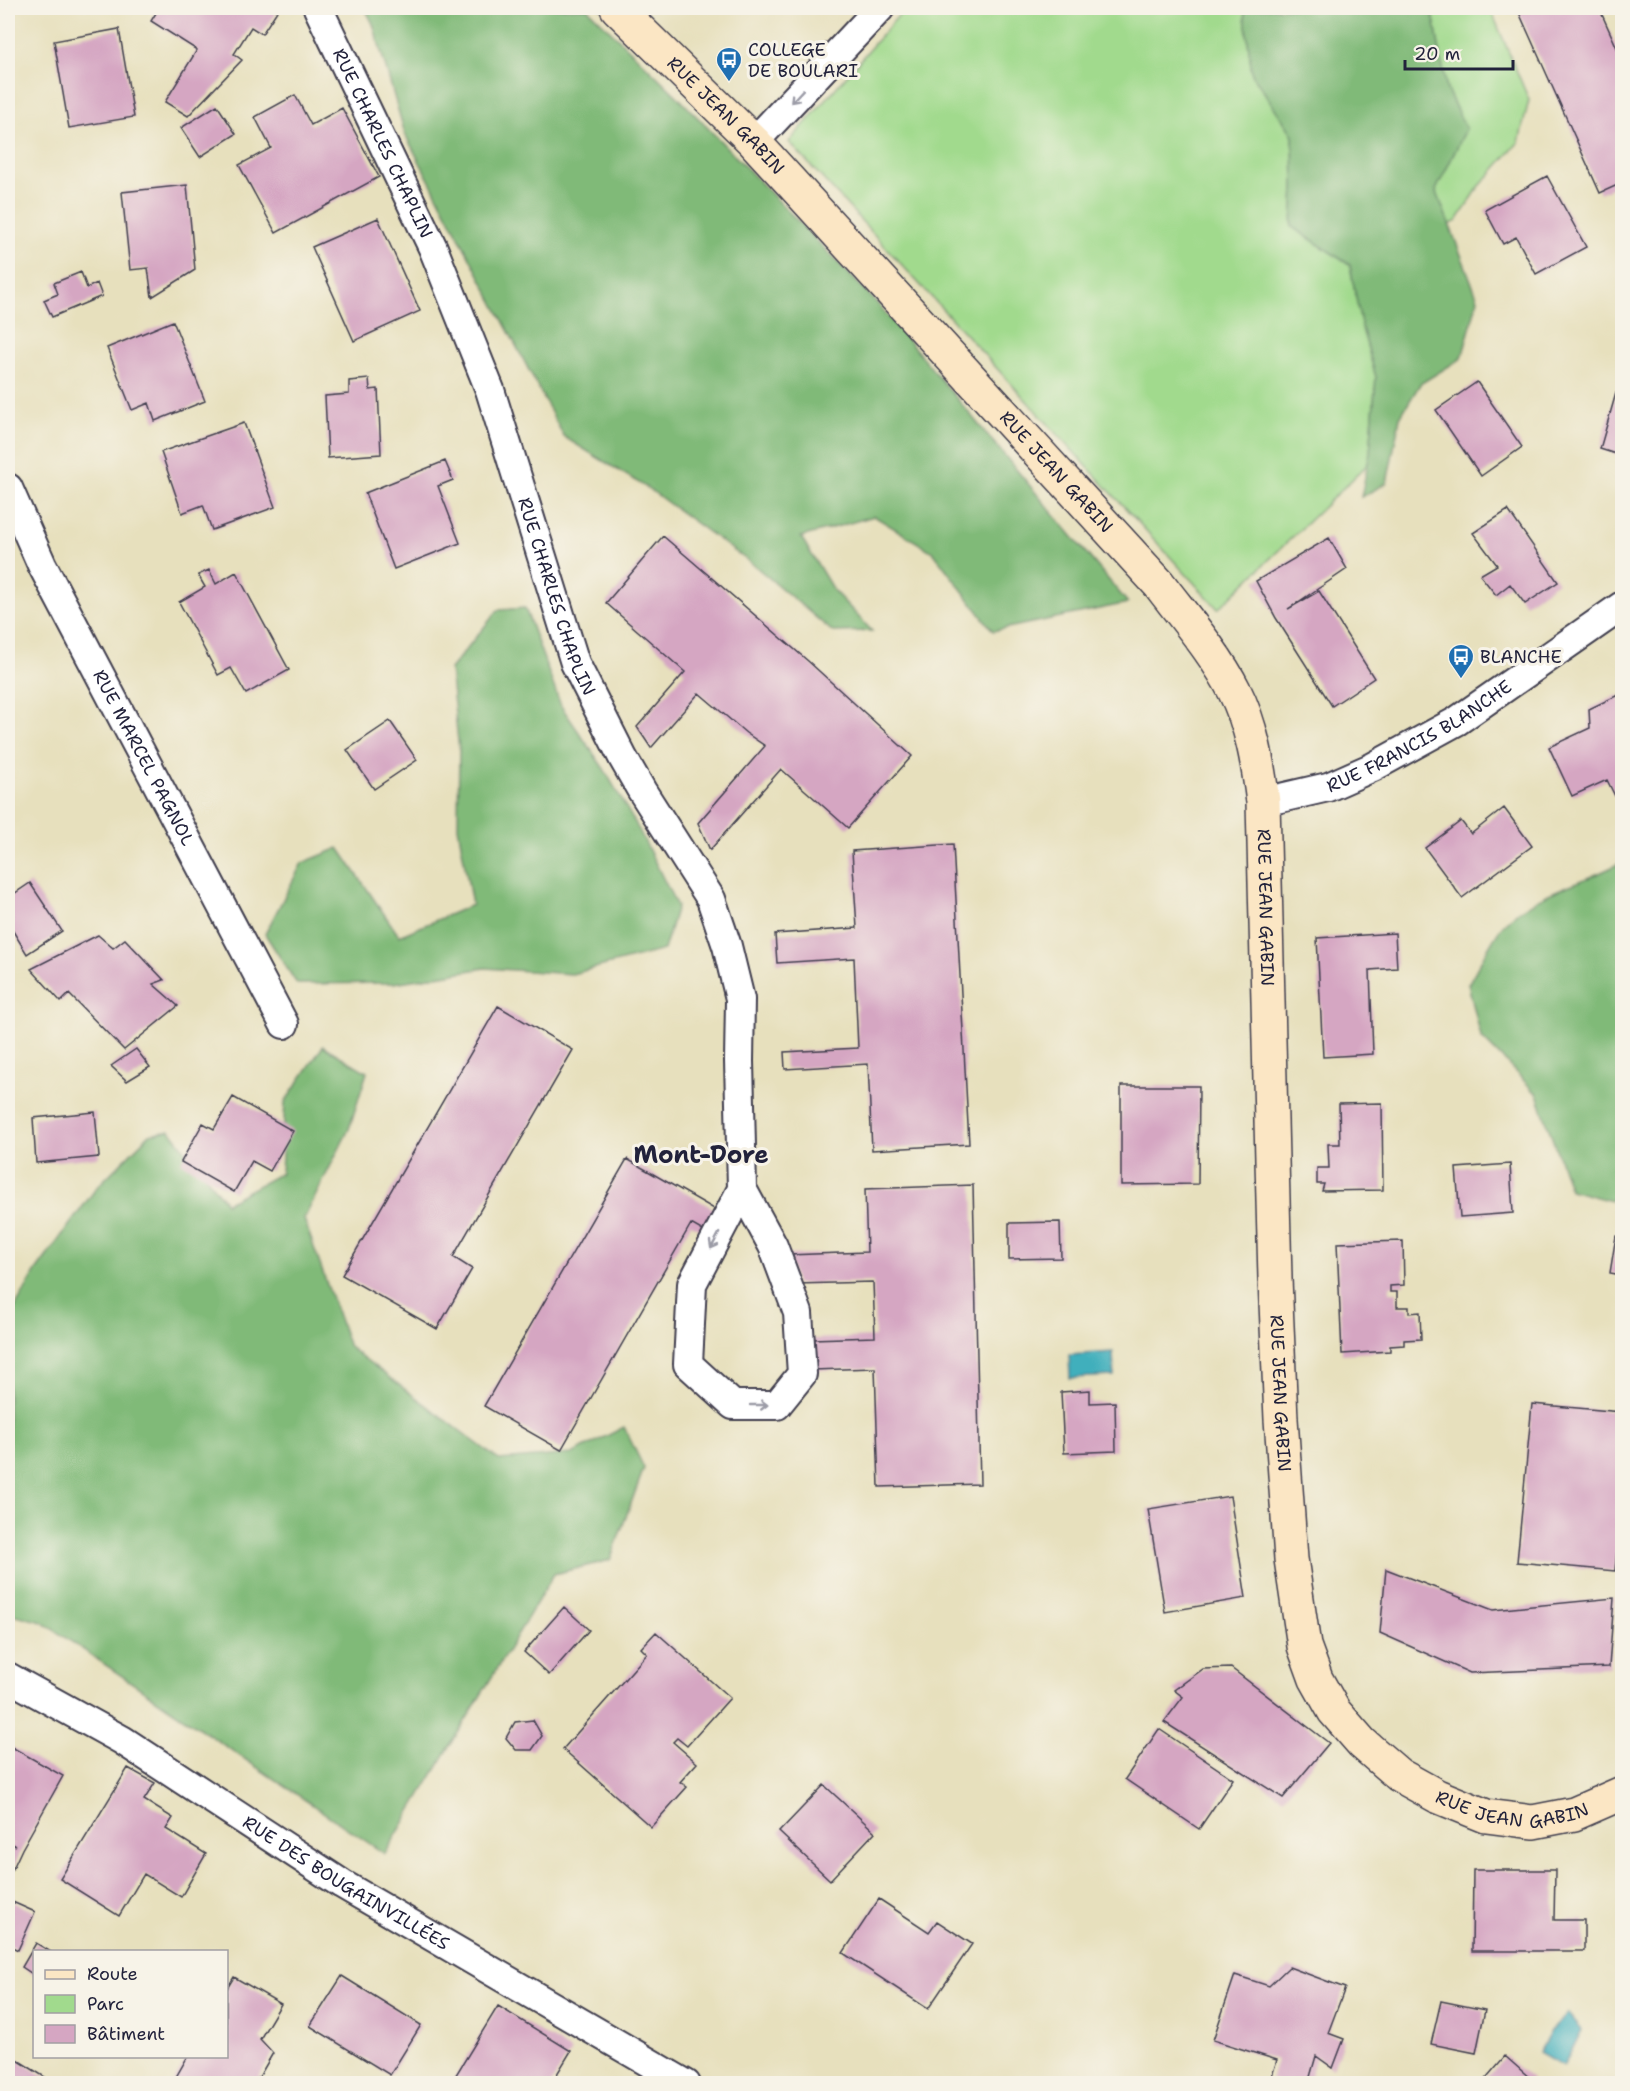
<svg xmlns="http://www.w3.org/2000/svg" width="1630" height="2091" viewBox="0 0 1630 2091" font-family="'Shantell Sans',sans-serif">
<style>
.green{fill:#a1da8d;stroke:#627e64;stroke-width:1.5}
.forest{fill:#80ba78;stroke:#516e5a;stroke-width:1.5}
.water{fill:#40afbc;stroke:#31687c;stroke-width:1.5}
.building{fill:#d5a6c2}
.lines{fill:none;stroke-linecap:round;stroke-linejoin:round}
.street-casing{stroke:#403e4e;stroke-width:32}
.secondary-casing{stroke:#403e4e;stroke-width:36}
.street{stroke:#fff;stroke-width:28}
.secondary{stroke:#fbe6c4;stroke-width:33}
.oneway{stroke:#9c9ca7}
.labels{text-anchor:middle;stroke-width:6;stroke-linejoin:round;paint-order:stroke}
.poi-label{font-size:18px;fill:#22223b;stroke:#f7f3e8;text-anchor:start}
.street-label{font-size:18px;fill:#22223b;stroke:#f7f3e8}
.district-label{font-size:24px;font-weight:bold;fill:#22223b;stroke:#f7f3e8}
</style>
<rect width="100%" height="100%" fill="#f7f3e8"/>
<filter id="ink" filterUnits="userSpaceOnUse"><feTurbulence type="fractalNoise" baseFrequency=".0167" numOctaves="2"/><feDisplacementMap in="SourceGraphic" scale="12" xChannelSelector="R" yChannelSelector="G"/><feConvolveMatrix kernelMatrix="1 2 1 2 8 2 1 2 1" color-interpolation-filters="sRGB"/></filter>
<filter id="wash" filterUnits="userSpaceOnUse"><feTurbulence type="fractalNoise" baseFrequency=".008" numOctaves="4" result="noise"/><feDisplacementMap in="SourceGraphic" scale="24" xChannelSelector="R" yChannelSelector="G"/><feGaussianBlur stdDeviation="1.35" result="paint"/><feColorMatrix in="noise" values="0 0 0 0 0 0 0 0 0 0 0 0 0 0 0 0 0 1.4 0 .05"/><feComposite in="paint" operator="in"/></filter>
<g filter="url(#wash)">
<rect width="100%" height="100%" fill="#e7e0bd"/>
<path class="green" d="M905,8H1244L1252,74L1293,135L1294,188L1292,226L1350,265L1361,324L1376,377L1370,453L1367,465L1218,609L789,142Z
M1432,8H1490L1529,100L1519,142L1479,187L1457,221L1449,225L1436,190L1466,129L1447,90Z"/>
<path class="forest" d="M365,8H587L676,95L877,303L1128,603L993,631L933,552L874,516L801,537L833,590L872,631L833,632L755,566L649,489L564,437L405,134L373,24Z
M1244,8H1432L1447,90L1466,129L1436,190L1478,299L1462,358L1420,384L1400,417L1387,483L1361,497L1370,453L1376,377L1361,324L1350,265L1292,227L1294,188L1293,135L1252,74Z
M525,608L561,706L604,769L639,830L677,906L664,950L572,974L485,968L394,983L297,984L265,934L302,863L339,848L399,936L472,905L458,827L459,750L450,669L498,610Z
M1622,862V1182L1611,1201L1570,1190L1537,1094L1481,1037L1468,984C1477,970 1493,935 1504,924C1536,891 1583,884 1622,862Z
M323,1046L367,1072L349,1129L304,1219L349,1347L499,1460L572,1454L624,1427L644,1468L610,1560L554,1574L385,1854L42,1622L8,1613V1320L36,1271L97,1187L150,1134L170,1130L226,1203L281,1173L285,1102Z"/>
<path class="water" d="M1113,1352L1114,1376L1070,1378L1069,1355Z
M1568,2014L1582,2030L1563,2067L1539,2053L1551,2031Z"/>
<g id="blocks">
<path class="building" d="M159,8H275L277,11L262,34L251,27L234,54L242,60L188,116L165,102L197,50L151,21Z
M1517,8H1599L1622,59V183L1600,193Z
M119,29L134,117L69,128L54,41Z
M295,95L311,125L342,108L379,177L276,233L239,165L271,148L255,117Z
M217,105L236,134L200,157L181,128Z
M1547,176L1586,247L1536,274L1516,237L1503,244L1485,210Z
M187,185L195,270L152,297L148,268L130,270L122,192Z
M378,218L420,311L354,341L312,247Z
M81,272L87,288L97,283L102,296L52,317L44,300L58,294L54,283Z
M173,321L205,401L155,421L149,403L132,410L107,348Z
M369,379L370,390L378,389L381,454L328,458L325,396L349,394V381Z
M1477,382L1522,447L1481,476L1436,410Z
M1616,393L1622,395V456L1600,449Z
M244,423L275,507L212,530L203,505L182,513L161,452Z
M445,461L453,480L438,486L460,543L394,569L365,493Z
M1508,510L1558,582L1525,604L1510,584L1496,595L1480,575L1497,565L1473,533Z
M663,536L808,661L912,756L848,828L781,769L710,850L698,823L765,746L746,733L699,693L651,748L637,727L685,672L606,603Z
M1329,538L1347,569L1288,609L1319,591L1374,678L1332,706L1276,618L1256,581Z
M209,570L216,584L236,572L289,670L246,694L231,668L218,675L179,602L205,587L198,575Z
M1618,695L1622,706V792L1615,796L1607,780L1572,796L1549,747L1590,728L1589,709Z
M390,721L417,760L374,789L347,750Z
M1504,808L1532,846L1462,898L1425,848L1461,821L1471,834Z
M953,844L969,1144L872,1150L868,1064L785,1069L784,1052L858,1048L854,958L777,963L775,934L857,928L852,851Z
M30,883L62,931L27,954L8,923V898Z
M1395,933L1397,968L1370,970L1373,1054L1323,1057L1317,938Z
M98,935L113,948L125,939L164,980L153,984L178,1006L124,1050L69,994L61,1002L31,969Z
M498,1006L573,1050L453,1257L472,1269L437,1329L342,1275Z
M136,1049L150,1067L127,1081L111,1066Z
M1121,1086H1199L1198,1184L1121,1185Z
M233,1097L293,1131L270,1171L252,1161L234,1192L181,1162L203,1123L214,1129Z
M1382,1103L1383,1190L1322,1191L1324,1184H1317V1168H1329L1328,1144H1340L1339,1104Z
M95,1112L99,1157L36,1163L33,1118Z
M627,1159L723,1214L710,1235L691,1224L561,1450L484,1406Z
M1510,1164L1513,1213L1460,1217L1456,1168Z
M973,1185L980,1484L879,1487L875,1368L812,1370V1339L875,1337L873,1282L796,1284L788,1255L867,1252L865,1189Z
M1060,1222L1061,1258L1009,1259V1223Z
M1616,1236L1622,1237V1275L1610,1273Z
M1403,1241L1404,1285L1390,1286V1292H1397V1307H1409V1313L1420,1312L1421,1339L1404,1340V1345L1390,1346V1351L1342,1354L1337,1243Z
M1090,1390V1403L1115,1402L1116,1451L1064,1453L1061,1392Z
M1532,1404L1622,1412V1496L1615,1571L1517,1562Z
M1230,1496L1246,1598L1165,1612L1148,1509Z
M1386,1569L1493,1610L1614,1598L1609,1667L1470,1673L1380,1633Z
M564,1607L589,1630L549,1675L524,1652Z
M656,1632L730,1698L687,1746L677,1738L673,1742L697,1763L680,1782L687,1787L651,1827L563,1749L647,1654L641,1648Z
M1231,1668L1329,1743L1283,1798L1164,1722L1183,1697L1174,1690L1203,1669Z
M533,1720L542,1736L532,1750H516L506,1738L515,1722Z
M1159,1729L1233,1779L1199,1829L1125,1779Z
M8,1745L63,1776L22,1849L8,1879V1843L16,1846L8,1841Z
M128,1768L155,1783L144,1800L173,1818L166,1829L206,1854L181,1897L144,1874L119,1916L60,1879Z
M824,1785L875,1832L830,1880L779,1832Z
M1473,1870H1555L1554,1920H1584V1951H1472Z
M879,1899L929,1932L937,1921L972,1944L928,2009L843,1953Z
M8,1900L35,1912L18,1950L8,1945Z
M36,1943L51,1952H34V1975L22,1967Z
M1289,1967L1345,1988L1328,2033L1344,2039L1333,2068L1316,2056L1308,2084H1284L1271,2079L1277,2060L1213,2040L1235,1975L1269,1986Z
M342,1976L421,2025L390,2075L310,2026Z
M234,1977L281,2004L260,2039L273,2053L255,2084H172L188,2056H226V1990Z
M1441,2001L1485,2010L1476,2053L1431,2044Z
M498,2006L571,2051L551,2084H463L454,2078Z
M8,2054L56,2084H8Z
M1505,2056L1531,2079L1527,2084H1481Z"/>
</g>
</g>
<g filter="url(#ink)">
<use href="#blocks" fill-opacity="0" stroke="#403e4e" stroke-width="1.5"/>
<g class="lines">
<defs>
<g id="street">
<path id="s1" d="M318,8L433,248L490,390L575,663L623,758L642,791L711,899L727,946L740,999L739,1061L742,1189L773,1246L798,1313L802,1374L777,1405H733L688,1364L692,1284L742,1189"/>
<path d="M754,142L880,8"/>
<path id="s2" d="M8,488L42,565L284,1024"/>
<path id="s3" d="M1263,802L1328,787L1373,767L1457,721L1622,606"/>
<path id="s4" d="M8,1677L122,1740L342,1884L686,2084"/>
</g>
<g id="secondary">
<path id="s5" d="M617,8L754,142L1159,584C1184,617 1216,654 1234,690C1252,725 1258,764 1263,802L1275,1279L1281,1419L1291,1559L1304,1646L1316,1679L1334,1711L1362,1743L1399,1775L1437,1796L1486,1816L1533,1822L1574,1814L1622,1793"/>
</g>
</defs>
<use href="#street" class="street-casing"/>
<use href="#secondary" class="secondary-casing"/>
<use href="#street" class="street"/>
<use href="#secondary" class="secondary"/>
</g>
<defs><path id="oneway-shaft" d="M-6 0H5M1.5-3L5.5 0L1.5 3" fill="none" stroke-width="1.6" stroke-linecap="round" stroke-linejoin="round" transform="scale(1.5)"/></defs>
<g class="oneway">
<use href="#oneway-shaft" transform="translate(797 96) rotate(133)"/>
<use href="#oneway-shaft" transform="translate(715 1241) rotate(118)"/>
<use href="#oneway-shaft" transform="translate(759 1405)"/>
</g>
</g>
<defs>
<symbol id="bus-pin" viewBox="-11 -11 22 30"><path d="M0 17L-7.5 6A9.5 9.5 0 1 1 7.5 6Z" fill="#1f6fb2" stroke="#f7f3e8"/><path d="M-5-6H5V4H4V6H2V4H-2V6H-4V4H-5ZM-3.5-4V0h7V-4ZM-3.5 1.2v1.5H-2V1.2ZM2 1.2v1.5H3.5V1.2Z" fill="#fff"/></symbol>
</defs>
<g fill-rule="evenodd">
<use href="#bus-pin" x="714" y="45" width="30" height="40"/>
<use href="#bus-pin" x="1446" y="642" width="30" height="40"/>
</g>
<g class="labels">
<g class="poi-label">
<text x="748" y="56">COLLEGE<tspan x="748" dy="21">DE BOULARI</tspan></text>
<text x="1480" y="663">BLANCHE</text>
</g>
<g class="street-label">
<text dy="6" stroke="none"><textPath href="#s5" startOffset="153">RUE JEAN GABIN</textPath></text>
<text dy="6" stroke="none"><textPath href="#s1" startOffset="150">RUE CHARLES CHAPLIN</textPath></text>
<text dy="6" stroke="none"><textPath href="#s5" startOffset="639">RUE JEAN GABIN</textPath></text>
<text dy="6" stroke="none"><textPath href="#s1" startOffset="636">RUE CHARLES CHAPLIN</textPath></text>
<text dy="6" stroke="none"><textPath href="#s3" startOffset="171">RUE FRANCIS BLANCHE</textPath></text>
<text dy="6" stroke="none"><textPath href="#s2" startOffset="302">RUE MARCEL PAGNOL</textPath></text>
<text dy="6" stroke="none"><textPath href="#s5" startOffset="1143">RUE JEAN GABIN</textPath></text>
<text dy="6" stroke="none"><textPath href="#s5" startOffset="1629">RUE JEAN GABIN</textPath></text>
<text dy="6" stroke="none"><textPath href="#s5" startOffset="2168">RUE JEAN GABIN</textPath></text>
<text dy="6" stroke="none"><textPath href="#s4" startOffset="396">RUE DES BOUGAINVILLÉES</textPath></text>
</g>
<g class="district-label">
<text x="701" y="1163">Mont-Dore</text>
</g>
</g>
<rect width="1630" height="2091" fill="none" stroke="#f7f3e8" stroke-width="30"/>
<rect x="33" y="1950" width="195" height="108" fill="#f7f3e8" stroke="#a29fa3" stroke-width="1.5"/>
<rect x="45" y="1970" width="30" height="9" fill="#fbe6c4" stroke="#a29fa3" stroke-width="1.5"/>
<text x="87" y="1980" font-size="18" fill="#22223b">Route</text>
<rect x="45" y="1995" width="30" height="18" fill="#a1da8d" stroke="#a29fa3" stroke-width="1.5"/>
<text x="87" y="2010" font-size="18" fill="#22223b">Parc</text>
<rect x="45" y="2025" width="30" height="18" fill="#d5a6c2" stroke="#a29fa3" stroke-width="1.5"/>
<text x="87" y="2040" font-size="18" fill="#22223b">Bâtiment</text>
<path d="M1405 60v9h108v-9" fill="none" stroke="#22223b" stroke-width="3"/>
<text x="1414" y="60" font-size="18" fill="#22223b" stroke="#f7f3e8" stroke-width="4.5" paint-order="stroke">20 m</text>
</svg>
